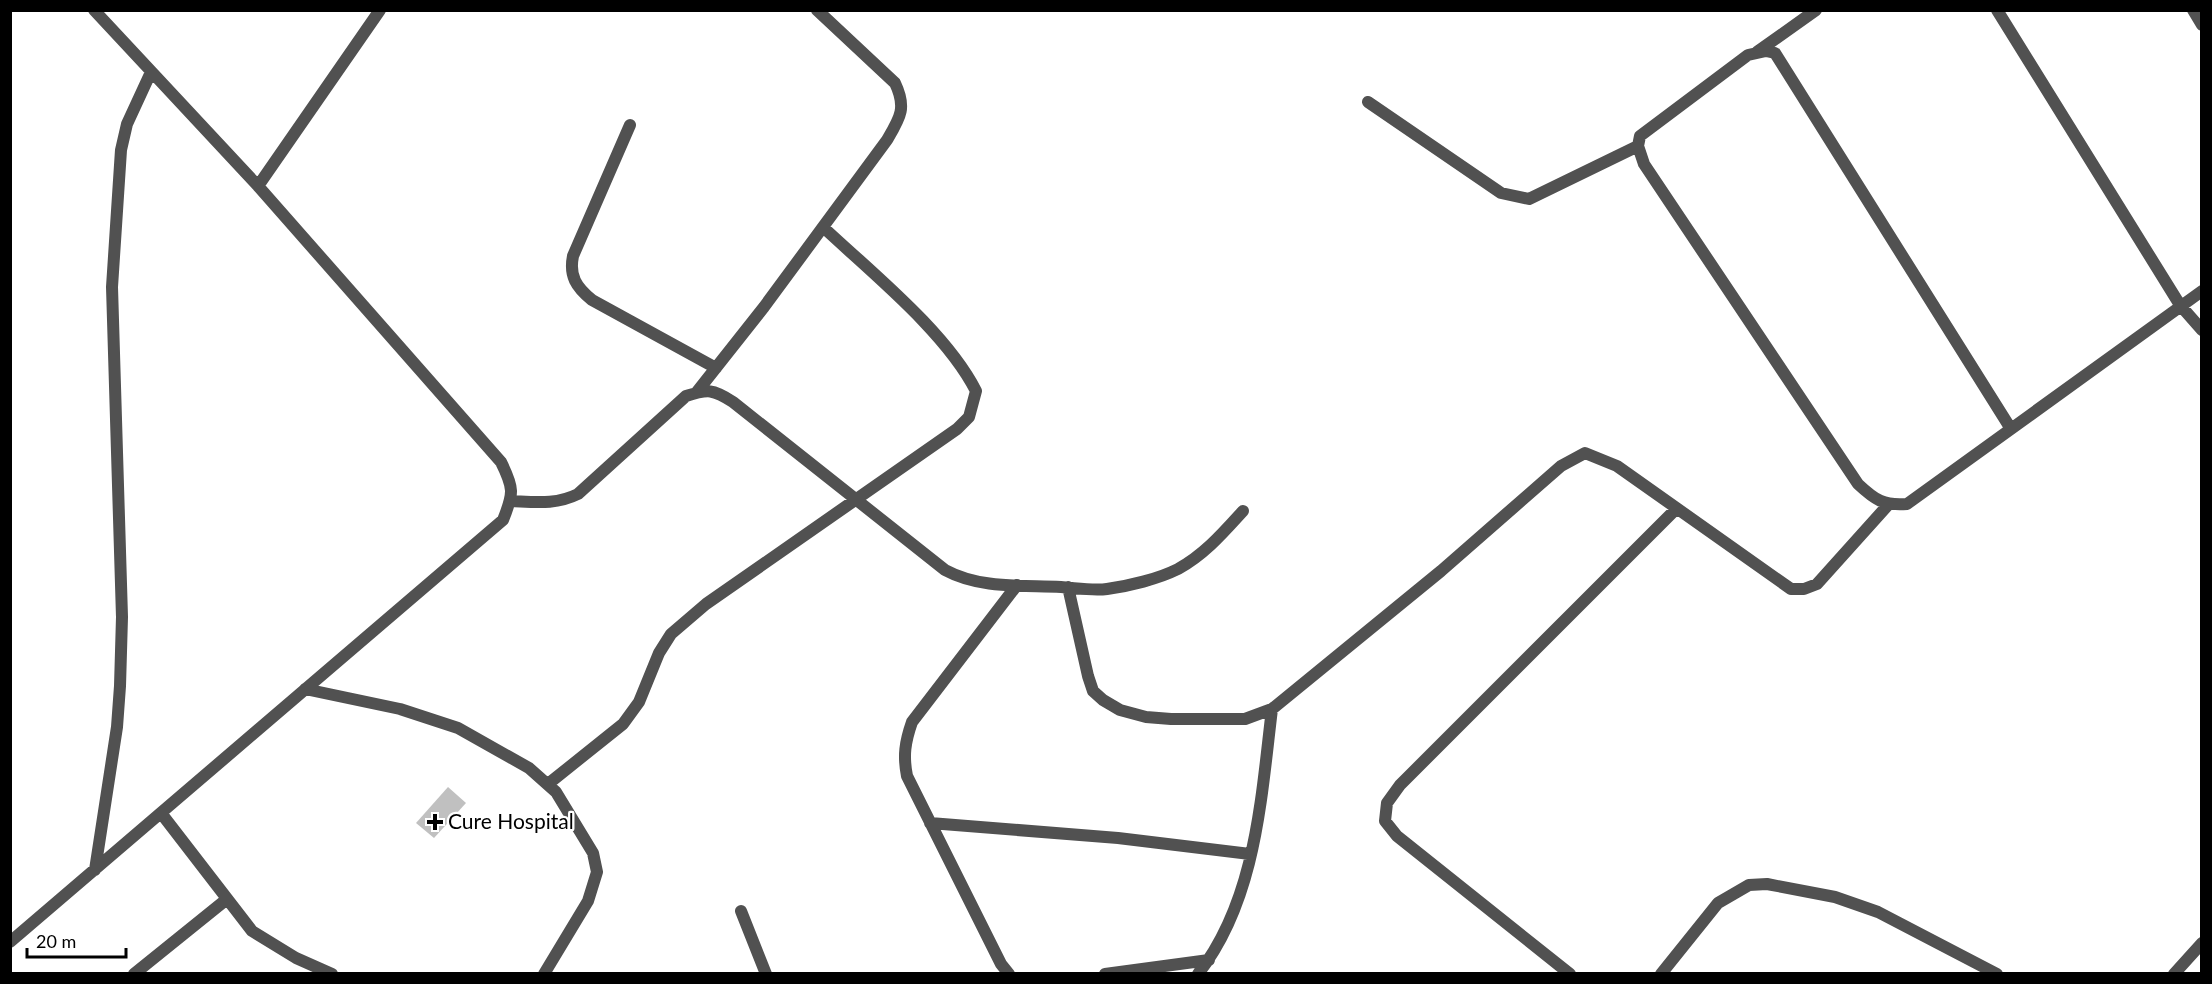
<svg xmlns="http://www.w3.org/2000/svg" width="2212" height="984" viewBox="0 0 2212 984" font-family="Lato,sans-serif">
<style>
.building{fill:#c0c0c0}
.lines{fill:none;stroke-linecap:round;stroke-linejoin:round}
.street{stroke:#515151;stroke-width:12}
.poi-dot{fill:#000;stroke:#fff;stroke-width:2}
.labels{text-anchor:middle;stroke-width:4.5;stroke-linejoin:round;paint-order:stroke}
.poi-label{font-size:21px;fill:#000;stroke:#fff;text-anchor:start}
</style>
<rect width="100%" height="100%" fill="#fff"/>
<path class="building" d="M448,787L466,803L434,838L416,823Z"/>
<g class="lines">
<path class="street" d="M1997,10L2180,305L2202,330
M2193,10L2202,25
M1757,52L1816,10
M1368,102L1501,193L1529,199L1638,146
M630,125L573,256C569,276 576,287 592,300L716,368
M258,186L380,10
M696,393L764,307L887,140C900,118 907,108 895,83L817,10
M2011,429L1775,53L1766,51L1748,55L1640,136L1638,146L1644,164L1858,484C1875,500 1884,506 1907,504L2202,291
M511,501C535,502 556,505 578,494L686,396C708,389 713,389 733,402L945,570C980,589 1022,585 1061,587C1076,588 1093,591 1107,589C1129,586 1158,579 1178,569C1204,555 1223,533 1243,511
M1068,587L1088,676L1093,691L1103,700L1120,710L1146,717L1171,719H1245L1272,709L1441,571L1561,466L1585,453L1617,466L1791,589H1804L1817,584L1888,505
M305,689L400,709L458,728L529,768L556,792L593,853L597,872L588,901L544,974
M548,784L623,724L639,702L659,653L671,634L706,604L957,429L969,417L976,391C946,332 872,273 823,227
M161,813L252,931L296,958L332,974
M930,823L1118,838L1250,854
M95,870L117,727L120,686L122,617L112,287L121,150L127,124L151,72
M741,911L766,974
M10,942L503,520C514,493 514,488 501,462L258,186L94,10
M134,974L227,899
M1009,974L1001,964L907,776C903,756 905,742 912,722L1017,585
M1105,974L1209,960
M1198,974C1256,900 1261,799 1272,709
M1570,974L1397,836L1385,821L1387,803L1400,785L1676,509
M1661,974L1718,903L1749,885L1767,884L1835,897L1878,912L1997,974
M2174,974L2202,943"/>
</g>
<path class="poi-dot" d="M432 813h6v6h6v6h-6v6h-6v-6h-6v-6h6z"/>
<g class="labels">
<g class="poi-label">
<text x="448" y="829">Cure Hospital</text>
</g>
</g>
<rect width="2212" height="984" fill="none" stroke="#000000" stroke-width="24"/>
<path d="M27 948v9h99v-9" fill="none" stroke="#000000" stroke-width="3"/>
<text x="36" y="948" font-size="18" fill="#000000" stroke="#ffffff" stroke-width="4.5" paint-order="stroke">20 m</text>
</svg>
